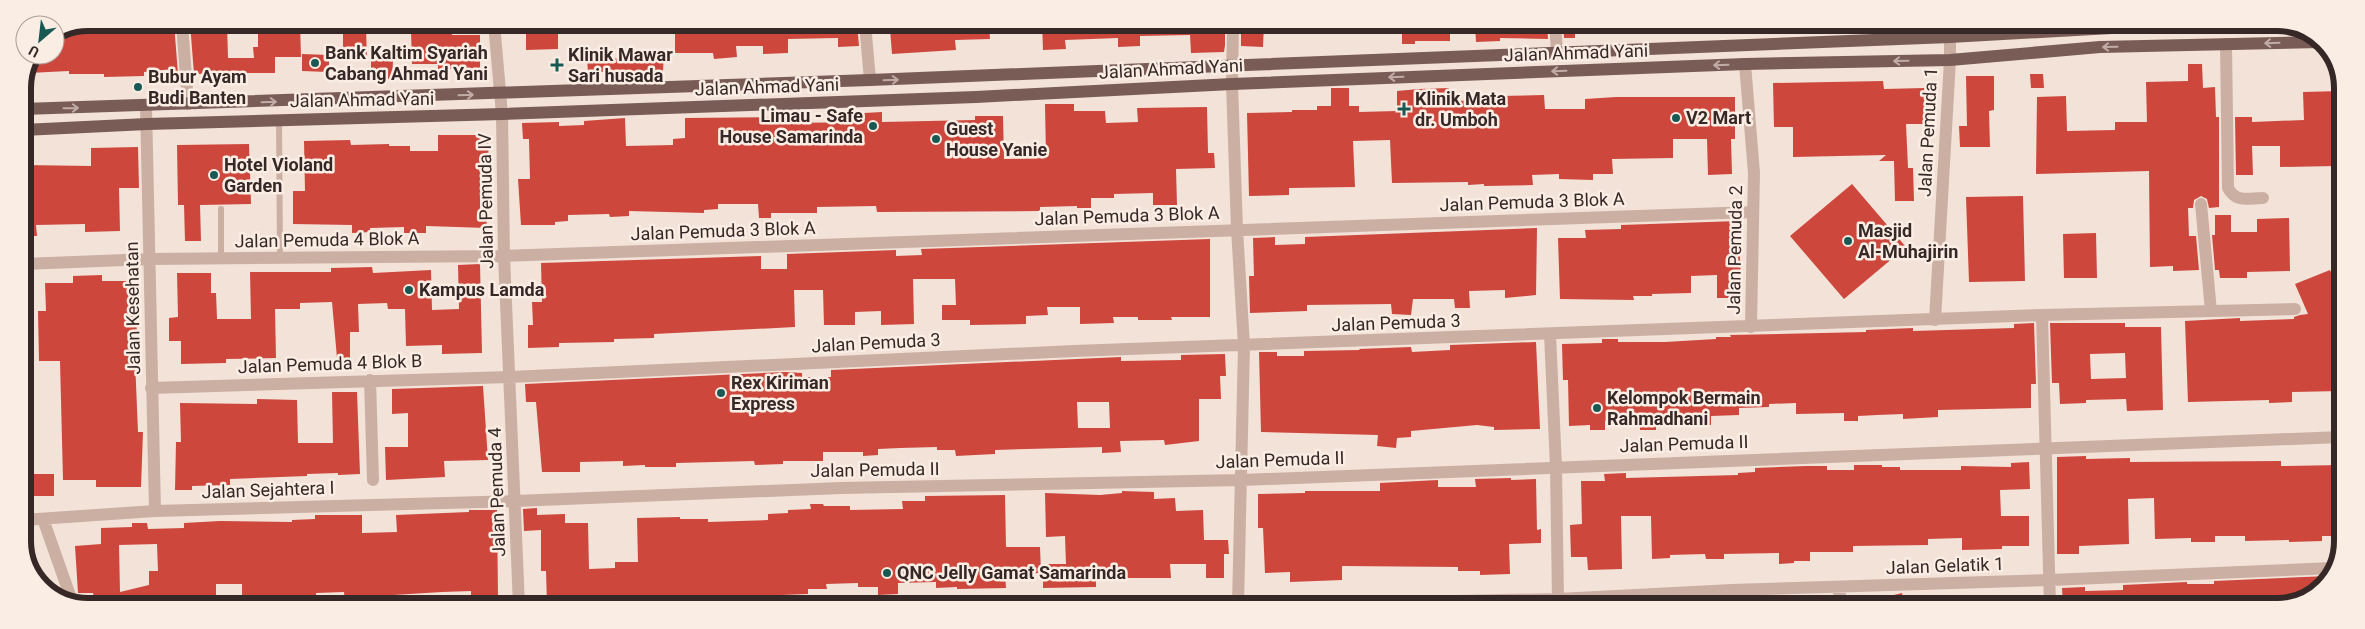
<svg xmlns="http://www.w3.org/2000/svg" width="2365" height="629" viewBox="0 0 2365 629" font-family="Roboto,sans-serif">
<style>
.building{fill:#cd473c;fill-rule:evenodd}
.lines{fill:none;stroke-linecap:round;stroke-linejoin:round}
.service{stroke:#cbafa3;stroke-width:6}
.minor{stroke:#cbafa3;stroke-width:12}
.tertiary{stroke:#cbafa3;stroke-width:12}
.primary{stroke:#795c56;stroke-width:12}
.oneway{stroke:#c0aca4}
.poi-dot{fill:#195953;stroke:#faede4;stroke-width:2}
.labels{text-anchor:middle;stroke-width:5;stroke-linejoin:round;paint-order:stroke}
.poi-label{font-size:18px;font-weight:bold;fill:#362826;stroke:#faede4;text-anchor:start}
.street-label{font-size:18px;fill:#362826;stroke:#faede4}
.rim{fill:none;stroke:#362826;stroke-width:6}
</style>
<rect width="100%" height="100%" fill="#f3e2d8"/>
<path class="building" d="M88,22L174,23L178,74H173V69L144,72V76L104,77V74H69V71L28,73L36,55H55V36L68,35V31Z
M190,23H227L228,58H254L253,47H258V23H300L301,57H275V73H246V81H233V73L194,74Z
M526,23H558V49L526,50Z
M693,23H857L859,46L838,47V38L788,39V53L763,54V46H736L737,57L714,59L713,53H675V27L693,26Z
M930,23H989L990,39L955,40L956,50L892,54L890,29L930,27Z
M1042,23L1225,24V45L1224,52L1191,53L1190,35L1140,36V46L1118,47V38L1065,40L1066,49L1043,50Z
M437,24H452V35H480V68L438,69V64H412L411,30L437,29Z
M1241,24H1264L1263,47L1241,46Z
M1402,24H1450V41H1415V44H1402Z
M1475,24H1547L1548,39L1500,38V41L1476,42Z
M1563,24H1575V38H1564Z
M343,28H366L367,61H343Z
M651,52H664L663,71L588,72L587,59L651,58Z
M302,54L329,55V72L302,71Z
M371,60L393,61L392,79H371Z
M2188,64H2202L2203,88L2215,87L2216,117H2219V207L2209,208L2207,199L2201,196L2194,200L2193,208H2188L2189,236H2196L2199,270L2173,271V266L2150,267L2149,171L2036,174L2037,97L2066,96L2067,131L2115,130V122H2147L2146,82L2188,81Z
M2030,74H2043L2044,88H2031Z
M1966,76H1994V110L1989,111L1990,147H1960L1959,126H1967Z
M1883,81L1884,89L1924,88L1926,124H1906L1908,168H1913L1914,201H1895L1894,161H1879L1886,155L1793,157V127H1774L1773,83Z
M1331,88H1349V106H1359V112L1397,111V91L1419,89L1449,88L1450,101L1499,100V96L1544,95L1545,109H1585V99L1616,97H1735V139H1731L1732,174L1708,175L1707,139H1673V158L1612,159L1613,174H1593V180L1559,179V174L1532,175L1533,185L1484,186V184L1468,185V182L1392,183L1390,140L1353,141L1355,187L1289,188V195L1249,196L1247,113L1292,112V110H1317V106H1331Z
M2342,91V128L2334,129L2335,166L2280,167V146H2252L2253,175H2236L2235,117H2252V122L2304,120L2303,92Z
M1045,104H1074V111H1105L1106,123L1138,122L1137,108L1207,107L1208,153H1214L1215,168L1176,169L1177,205H1153V193L1114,194V198H1091V208H1077V206L1040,207V211L877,212L876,206L817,207V213H771V218H759L758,204H718V209L704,210V213L629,211V216L610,217L609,214L568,215V221L555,222V225H521L518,179H530L529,139H523L522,123L559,122V126L584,125V121L625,118L626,146L673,145V139L685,138V118L788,117V123L864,122V113L882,112V122L975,120V116H1003L1004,159L1046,158Z
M438,135H488L489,178H480V211H486L487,228L426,226V233H404V227L370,228V232L352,233V225L293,224V191H305L304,141L350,140L351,145L389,144V146H410V151H438Z
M249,144L251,204L200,205L201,241H185L184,205H178L177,145Z
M138,147L139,188H119L120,231L85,232V224L36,225L37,236H23V165L91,166V148Z
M1852,184L1906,247L1844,299L1790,236Z
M2023,196L2025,281L1969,282L1966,197Z
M2215,215H2231V232H2257V219L2289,218L2290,271L2247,272V278H2220L2219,270H2215L2212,235H2215Z
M1738,221L1742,298H1717V275L1691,276V293L1652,294V296H1633L1634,300L1560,299L1558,238H1586L1585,230L1621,229V225Z
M1537,228L1536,295L1505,298V290L1469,291L1470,308H1455L1454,299H1413L1411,315L1392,314L1391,304L1307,305V311L1250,313L1249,276H1254L1253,238L1275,237V245L1305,244V237Z
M2096,233L2097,278H2064L2063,234Z
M1210,239V317H1171L1172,320H1138V317H1113L1114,323L1080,324V307H1047L1048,315L1026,316V324L970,325V320H942V305H956L955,279H913L914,324L881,325V311L855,312V325H824L823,290H794L795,327L654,334V338L614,339V342L559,343V347L528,348V325H533L532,302H542L541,263L761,256V269H787V254L896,250V256L922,255L921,249Z
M480,264L482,353L442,354V345L406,346L405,309H388L387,303L358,304L359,332H350V358H337L332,302L300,303V309H275L276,358L226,359V363L181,364V341H169V318L178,317L177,273H211V293H216L217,319H251L250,272H331V268L372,267L373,273L431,270L432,310L459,309L458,265Z
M2330,270L2341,296V391L2292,392V402L2269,403V400L2188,402L2185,321L2240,318V321L2294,319V317L2300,315L2308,314L2295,284Z
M102,275V281H130L131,316H136L137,335L134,336L138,432H143L141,487H96V480H63L60,361H39L38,311H46L45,283H73V276Z
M2034,323L2036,384H2031V408L1938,410V417L1903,419V414L1877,415L1858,416V421H1844V413L1796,414V403L1769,404V407L1739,408V415L1711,416V425L1683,426V418L1656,419V430H1640V420L1605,421V430H1590V425L1569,426L1568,380H1563L1562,344L1602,343V339H1618V342H1665L1716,339V337H1731L1730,335L1866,332V330L1913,328V331L2014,328V324Z
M2050,323H2125V327H2161L2163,410L2127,411L2126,399L2086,400V403L2060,404L2059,383H2052ZM2125,353L2126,378L2091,379L2090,354Z
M1536,342L1540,429L1494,430V427L1477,425L1411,431V437L1397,438L1396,448L1377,446L1378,435L1261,432L1259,352H1277V356H1304V351L1360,350L1359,349L1411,347L1412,352L1450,350V345Z
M1225,354L1226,376H1220L1221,399H1199V441L1165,445L1164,440L1120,441L1121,452L1102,453V447L1027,449L995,450V454L956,456L955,450H937V447L900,448L878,449V455L863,456V452H823V461H783V464L755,465L754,461L676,463V467H645V465L623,466V461L580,462V472H542L536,402H526L525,384L785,372L802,373V377H831V370L1121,357V361L1181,360V355ZM1077,402H1109L1110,428H1078Z
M483,386L488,460L444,461L445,477L386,480L385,447H408V413L392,414V389Z
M332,392H357L360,474L338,475V473L307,474V476L230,479V485L192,486V490H175L176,442H181L180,403L257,404V399L297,400L298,443H333Z
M2086,456V459L2130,458V462L2281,461V466L2341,465L2340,536H2322V541L2289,542V540L2245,541V536H2215V542H2191V538L2155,539L2154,498L2128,499L2129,544L2079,546V554H2057V457Z
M2029,462L2030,489L2000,490L2001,516H2029V546H2002V549L1962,550V538L1928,539V545L1853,546V552H1810V561H1794V563L1779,564V553L1724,554V559H1706L1705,554L1670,555V558L1652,559L1651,516H1621L1622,569L1588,570L1587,557H1571L1570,525L1582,524L1581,481H1605L1604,474L1626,473V478L1738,475V473L1755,472V468L1807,466H1827V470H1854V465H1882V467H1900V470H1961V466L2011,467V463Z
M23,474H54V496H23Z
M1511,478V480L1536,479L1537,530L1541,529V543L1509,544L1510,574L1480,575V571H1458V567L1342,566V580L1290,582V572L1265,573L1263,528H1258V494L1305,493V491H1380V483L1438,480V487H1476L1475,479Z
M1122,491L1154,492V499L1175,498L1176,511L1203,510L1204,540H1228L1229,554H1224V578H1206V564H1170L1171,578H1096V587L1043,588V564H1066L1065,536L1046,537L1045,493L1100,495L1122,493Z
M1005,495L1006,547H1040L1041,573L1005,574L1006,588L957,589V587L936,588V582L898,583V594L878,595V587H858V583L826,584L827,589H808V594L755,596V602H741V595H714L715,602L675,603V600L645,601V605H547L546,571H541V530L524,531L523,509L537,508V515L565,514V523H588L589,569L615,568V562H638L637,518L680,517V519H708V522L768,520V514L788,513V510L811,509L810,504H823L824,506H850V510L903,509L902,501H925V496Z
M469,510H497L498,598L471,599V591L442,592L362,597V602H345L344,592L316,593V605H295V599H266V604H242V584H216V604H91V599L94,598L93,593H78L75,546L101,544V528L132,527V523H147L148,529L184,528V523L220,521L292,522V520L315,519V515H362V533L397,532L396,515L469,512ZM157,544L158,571H149V585L120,592L119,545Z
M2328,576L2317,593L2282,605L2268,606H2063L2062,588L2085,587V591L2123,590V585L2187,582V584H2214V581Z
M1902,593L1905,606H1865V602Z
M1825,595L1830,606H1786L1807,596Z"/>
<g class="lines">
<path class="service" d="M279,120L280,258
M221,259V209"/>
<path class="minor" d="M182,23L188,104
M494,23L502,114L504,256L519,605
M865,23L870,80
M1233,24L1232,84L1237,229L1244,346L1238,605
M1555,24L1557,51
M2226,44L2228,188C2236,203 2248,198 2263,198
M1745,64L1754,173L1751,327
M146,106L155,511
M2201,204L2211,311
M23,264L150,259L504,256L1753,212
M2042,315L2050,606
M1935,320L1950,60
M1550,334L1556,467L1558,599
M370,380L373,480
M23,383L27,376L26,264
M151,388L510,377L1074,351L2042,315L2295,309
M43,519L73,604
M23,520L155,511L515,501L841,488L1242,480L2341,437
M1837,587L1844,606
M1374,606L1454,601L1558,599L1732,590L2050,580L2334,568"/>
<path class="tertiary" d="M1950,60V24"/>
<path class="primary" d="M1896,35L1916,24
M23,109L870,80L1950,37L2165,25
M23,130L147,124L502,114L976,97L1232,84L1745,64L1950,60L2100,47L2321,42"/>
</g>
<defs><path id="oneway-shaft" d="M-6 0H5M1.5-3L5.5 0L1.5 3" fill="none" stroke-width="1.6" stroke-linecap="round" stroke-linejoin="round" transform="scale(1.25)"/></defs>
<g class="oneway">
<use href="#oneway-shaft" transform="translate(2272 43) rotate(178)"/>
<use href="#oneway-shaft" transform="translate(2110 47) rotate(179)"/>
<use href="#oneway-shaft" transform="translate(1901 61) rotate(179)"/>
<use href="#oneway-shaft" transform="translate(1721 65) rotate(178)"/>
<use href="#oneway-shaft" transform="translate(1559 71) rotate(178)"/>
<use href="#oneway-shaft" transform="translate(1396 77) rotate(178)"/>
<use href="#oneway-shaft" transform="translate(891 80) rotate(-2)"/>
<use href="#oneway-shaft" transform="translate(466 95) rotate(-2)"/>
<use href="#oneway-shaft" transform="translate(269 102) rotate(-2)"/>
<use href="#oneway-shaft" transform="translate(71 108) rotate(-1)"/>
</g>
<g class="poi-dot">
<circle cx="315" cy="63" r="5"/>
<path d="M554.5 57.5h5v5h5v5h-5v5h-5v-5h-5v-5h5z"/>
<circle cx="138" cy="87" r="5"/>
<path d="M1401.5 101.5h5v5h5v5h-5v5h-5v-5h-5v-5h5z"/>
<circle cx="1676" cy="118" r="5"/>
<circle cx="873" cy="126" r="5"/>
<circle cx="936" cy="139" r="5"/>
<circle cx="214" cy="175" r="5"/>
<circle cx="1848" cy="241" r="5"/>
<circle cx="409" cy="290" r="5"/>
<circle cx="721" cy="393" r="5"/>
<circle cx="1597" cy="408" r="5"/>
<circle cx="887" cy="573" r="5"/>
</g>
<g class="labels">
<g class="poi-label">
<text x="325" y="59">Bank Kaltim Syariah<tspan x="325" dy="21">Cabang Ahmad Yani</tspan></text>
<text x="568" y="61">Klinik Mawar<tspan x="568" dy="21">Sari husada</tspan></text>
<text x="148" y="83">Bubur Ayam<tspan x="148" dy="21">Budi Banten</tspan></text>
<text x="1415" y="105">Klinik Mata<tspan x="1415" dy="21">dr. Umboh</tspan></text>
<text x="863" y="122" text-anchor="end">Limau - Safe<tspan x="863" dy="21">House Samarinda</tspan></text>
<text x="1686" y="124">V2 Mart</text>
<text x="946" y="135">Guest<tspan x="946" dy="21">House Yanie</tspan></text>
<text x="224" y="171">Hotel Violand<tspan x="224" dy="21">Garden</tspan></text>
<text x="1858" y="237">Masjid<tspan x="1858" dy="21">Al-Muhajirin</tspan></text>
<text x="419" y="296">Kampus Lamda</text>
<text x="731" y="389">Rex Kiriman<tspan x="731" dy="21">Express</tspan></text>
<text x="1607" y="404">Kelompok Bermain<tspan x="1607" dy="21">Rahmadhani</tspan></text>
<text x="897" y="579">QNC Jelly Gamat Samarinda</text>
</g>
<g class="street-label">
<text transform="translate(1576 53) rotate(-2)" y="6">Jalan Ahmad Yani</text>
<text transform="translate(1171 69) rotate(-3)" y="6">Jalan Ahmad Yani</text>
<text transform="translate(767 87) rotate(-2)" y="6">Jalan Ahmad Yani</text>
<text transform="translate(362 100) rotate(-1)" y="6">Jalan Ahmad Yani</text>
<text transform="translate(1928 132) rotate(-87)" y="6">Jalan Pemuda 1</text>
<text transform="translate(486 201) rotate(-91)" y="6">Jalan Pemuda IV</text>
<text transform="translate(1532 202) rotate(-2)" y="6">Jalan Pemuda 3 Blok A</text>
<text transform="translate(1127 216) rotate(-2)" y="6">Jalan Pemuda 3 Blok A</text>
<text transform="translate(723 231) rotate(-2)" y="6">Jalan Pemuda 3 Blok A</text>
<text transform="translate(327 240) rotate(-1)" y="6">Jalan Pemuda 4 Blok A</text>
<text transform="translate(1735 250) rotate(-89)" y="6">Jalan Pemuda 2</text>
<text transform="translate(133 308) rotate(-91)" y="6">Jalan Kesehatan</text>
<text transform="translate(1396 323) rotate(-2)" y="6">Jalan Pemuda 3</text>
<text transform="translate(876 343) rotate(-3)" y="6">Jalan Pemuda 3</text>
<text transform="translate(330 364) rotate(-2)" y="6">Jalan Pemuda 4 Blok B</text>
<text transform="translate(1684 444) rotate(-2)" y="6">Jalan Pemuda II</text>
<text transform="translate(1280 460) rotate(-2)" y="6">Jalan Pemuda II</text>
<text transform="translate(875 470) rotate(-1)" y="6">Jalan Pemuda II</text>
<text transform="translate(268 490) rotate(-2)" y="6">Jalan Sejahtera I</text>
<text transform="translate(497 492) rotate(-92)" y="6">Jalan Pemuda 4</text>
<text transform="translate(1945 566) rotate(-2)" y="6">Jalan Gelatik 1</text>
</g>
</g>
<path d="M0 0H2365V629H0ZM88 31H2277A57 57 0 0 1 2334 88V541A57 57 0 0 1 2277 598H88A57 57 0 0 1 31 541V88A57 57 0 0 1 88 31Z" fill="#faede4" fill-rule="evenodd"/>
<path class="rim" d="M88 31H2277A57 57 0 0 1 2334 88V541A57 57 0 0 1 2277 598H88A57 57 0 0 1 31 541V88A57 57 0 0 1 88 31Z"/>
<g transform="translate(40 40) rotate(208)"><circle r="24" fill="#faede4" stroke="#ac9e98"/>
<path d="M0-4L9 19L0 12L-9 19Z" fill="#195953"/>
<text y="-8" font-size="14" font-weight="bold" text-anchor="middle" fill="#362826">U</text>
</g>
</svg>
